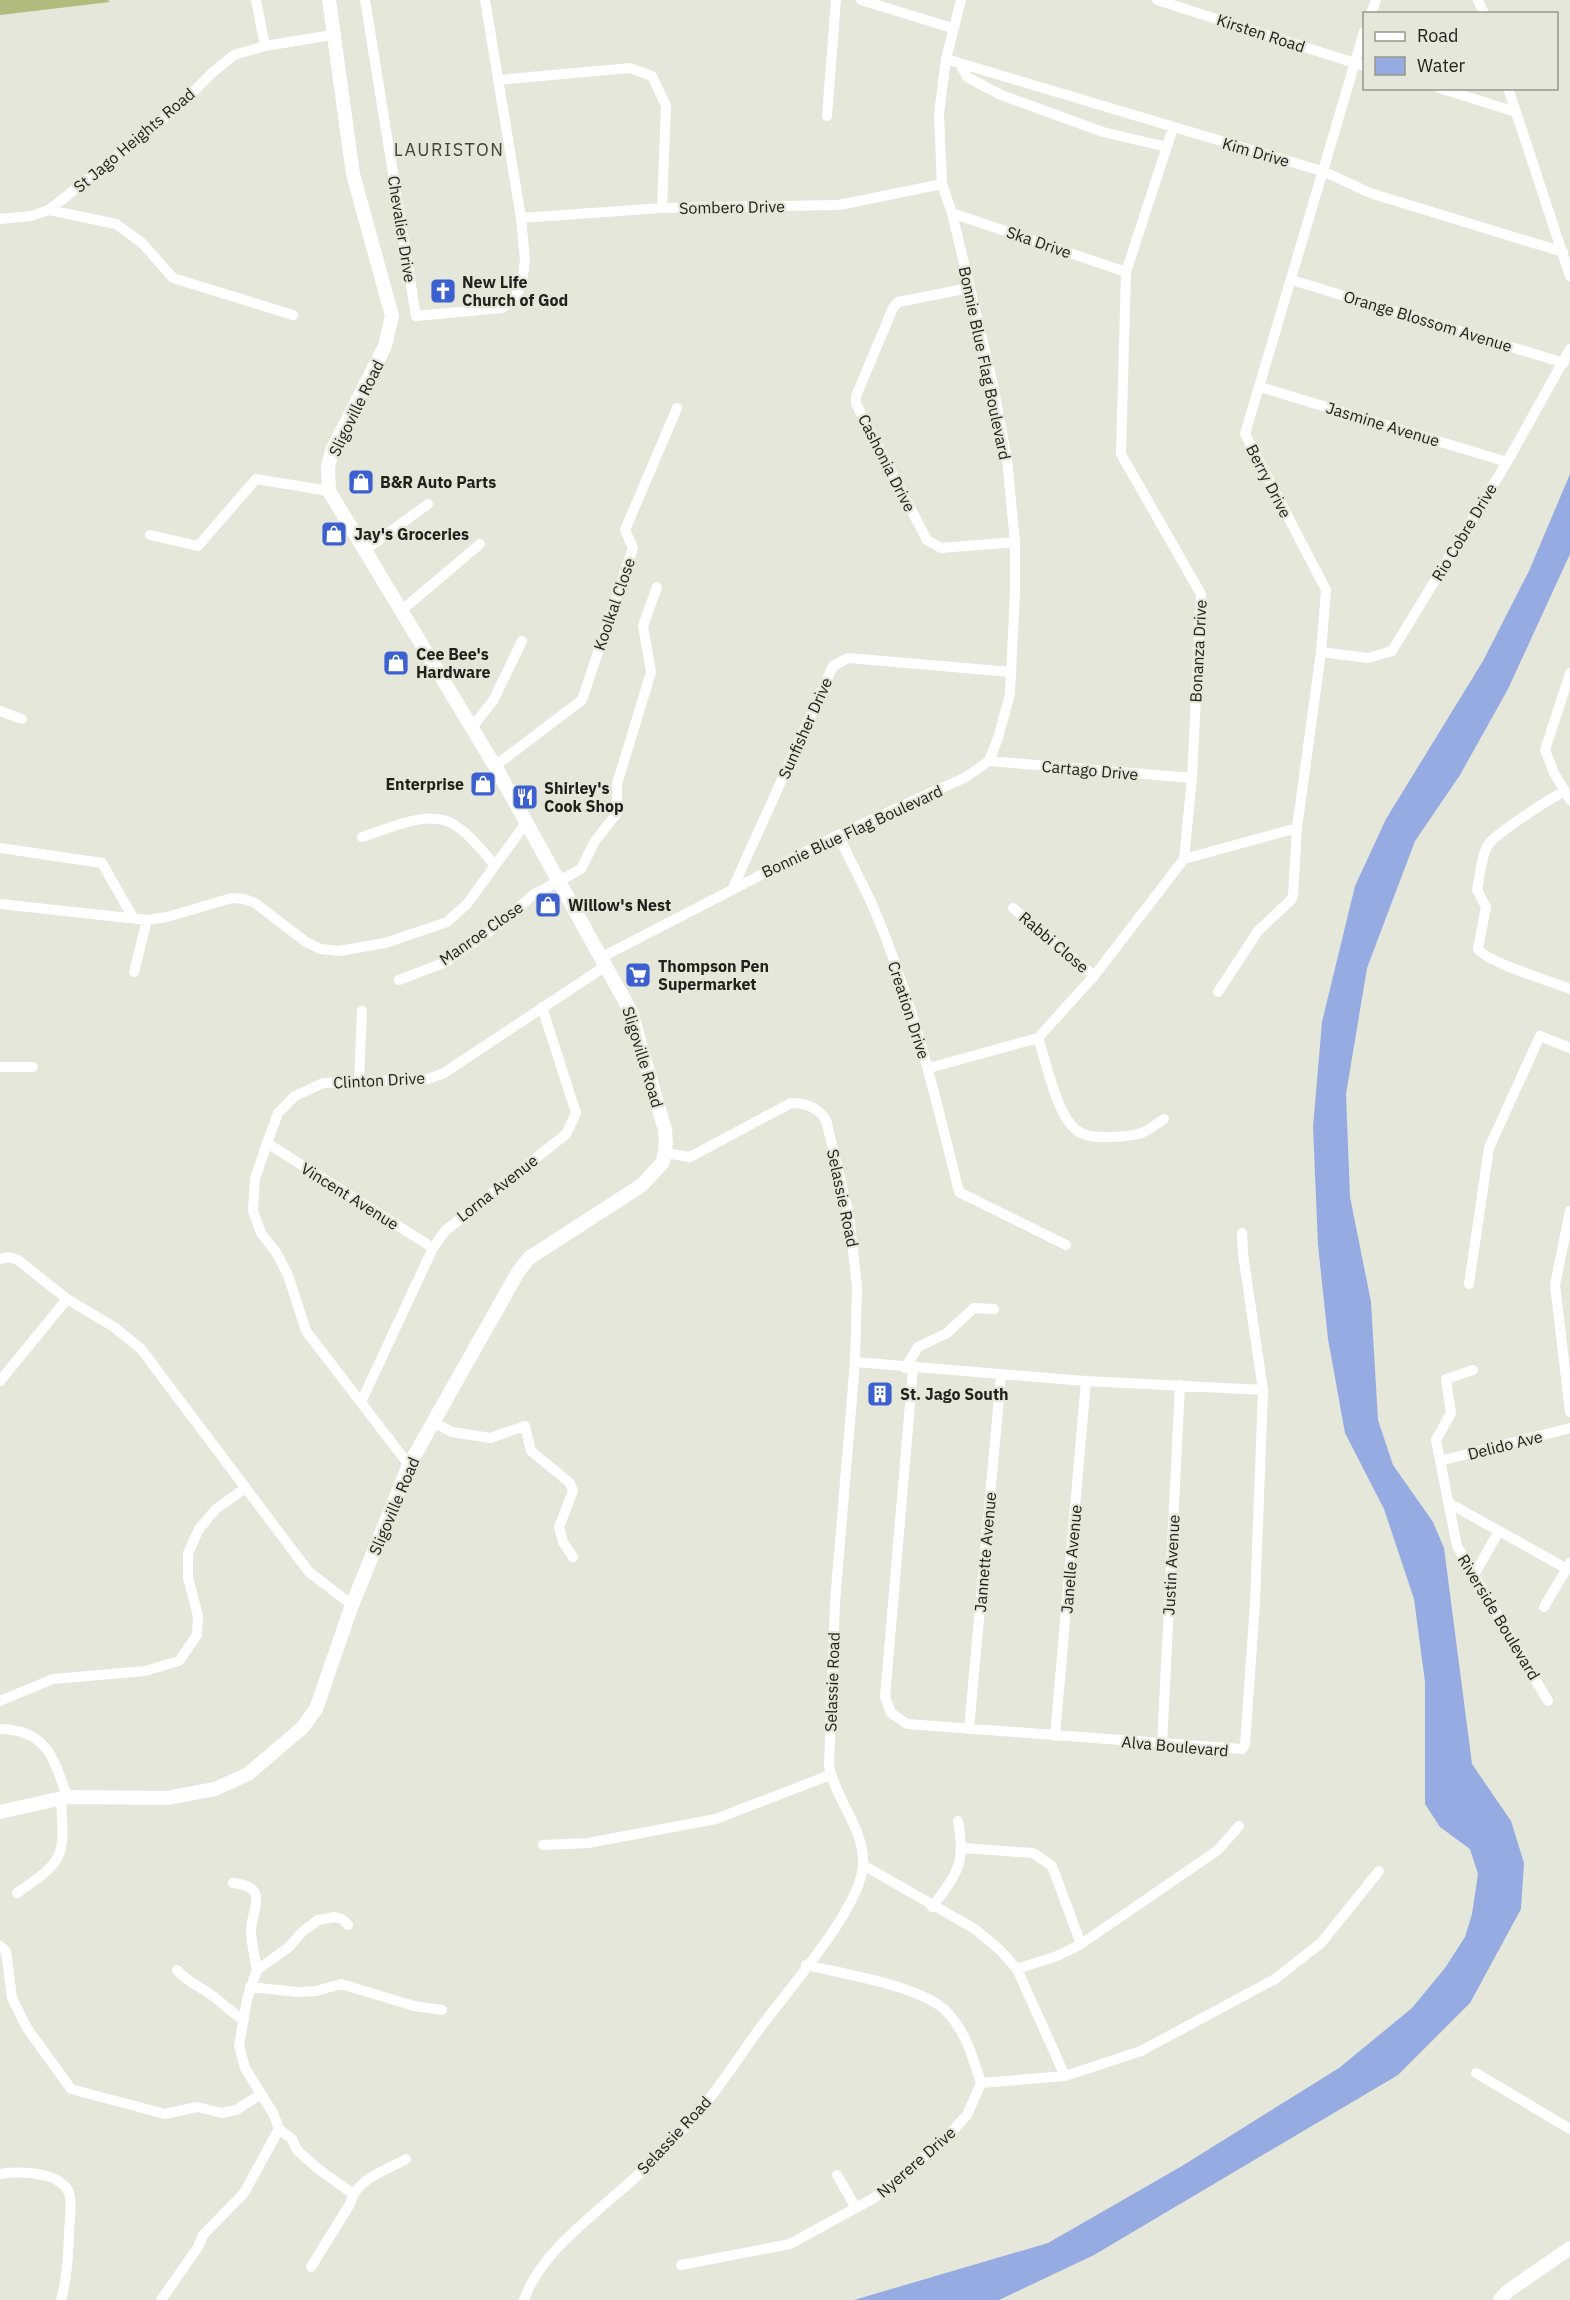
<svg xmlns="http://www.w3.org/2000/svg" width="1570" height="2300" viewBox="0 0 1570 2300" font-family="'IBM Plex Sans',sans-serif">
<style>
.forest{fill:#b1bb7e}
.water{fill:#95abe1}
.lines{fill:none;stroke-linecap:round;stroke-linejoin:round}
.minor{stroke:#fff;stroke-width:10}
.tertiary{stroke:#fff;stroke-width:14}
.labels{text-anchor:middle;stroke-width:4.5;stroke-linejoin:round;paint-order:stroke}
.street-label{font-size:16px;fill:#21221c;stroke:#e4e7d9}
.poi-label{font-size:16px;font-weight:bold;fill:#21221c;stroke:#e4e7d9;text-anchor:start}
.neighbourhood-label{font-size:18px;letter-spacing:1.5px;fill:#424439;stroke:#e4e7d9}
</style>
<rect width="100%" height="100%" fill="#e4e7d9"/>
<path class="forest" d="M0,0H108L110,2L0,15Z"/>
<path class="water" d="M1570,474V554L1508,689L1460,775L1415,841L1367,968L1346,1094L1350,1197L1371,1302L1378,1420L1393,1465L1433,1522L1444,1548L1472,1764L1511,1821L1524,1863L1521,1909L1470,2003L1398,2075L1094,2255L999,2300H854L1048,2243L1182,2166L1339,2068L1412,2008L1445,1968L1465,1937L1472,1914L1478,1874L1470,1849L1440,1827L1425,1804V1682L1414,1599L1384,1509L1345,1433L1328,1339L1318,1245L1313,1127L1322,1022L1355,886L1386,819L1483,661L1529,571Z"/>
<g class="lines">
<path class="minor" d="M256,0L265,46
M365,0L416,316L502,308L513,301L522,284L525,260L521,218L485,0
M861,0L952,28
M1157,0L1364,66
M1478,0L1484,14
M1371,14L1376,0
M946,59L1325,172L1370,193L1563,252
M960,64L967,77L1001,95L1103,132L1167,147
M498,80L630,68L652,76L666,106L662,208
M1439,88L1516,112
M1508,88L1570,276
M827,116L836,0
M49,210L116,224L142,243L173,278L293,315
M952,213L1126,272
M521,218L662,208L839,205L942,184
M0,219L31,216L49,210L177,108L213,72L234,55L265,46L332,35
M1292,280L1564,363
M969,288L898,302L893,308L856,396V404L927,540L941,548L1015,542
M1260,387L1507,462
M150,535L198,546L256,479L329,491
M364,551L428,504
M402,610L480,544
M1321,652L1368,658L1392,651L1507,462L1570,349
M1570,673L1545,750L1554,773L1570,800
M0,711L22,719
M472,727L493,701L522,641
M989,761L1192,778
M495,766L582,700L633,548L625,530L677,408
M1564,792C1553,796 1494,835 1488,845C1481,856 1480,877 1477,890L1486,907L1478,949C1486,962 1553,982 1570,989
M838,835C849,858 861,881 872,904C912,997 935,1095 959,1192L1066,1245
M362,837C388,829 428,809 453,824C469,833 482,851 494,864
M0,848L102,863L132,916
M1184,859L1297,828
M733,888L833,666L848,658L1011,672
M0,904L147,920L167,917L232,898L244,899L255,903L306,942L321,949L339,951L385,943L447,922L467,904L526,823
M1013,908L1094,976
M602,957L838,835L966,777L989,761L998,738L1010,694L1015,592V542L1007,459L992,380L952,213L942,184L939,114L946,59L961,0
M134,972L147,920
M399,980L446,962L497,926L533,895L581,869L595,841L617,813V784L651,672L643,626L657,587
M1218,992L1258,931L1291,900L1293,895L1297,828L1321,652L1326,590L1245,434L1364,32
M1038,1038C1047,1063 1057,1121 1081,1133C1091,1138 1102,1137 1113,1137C1140,1135 1142,1135 1164,1119
M0,1067H33
M929,1068L1038,1038L1094,976L1184,859L1192,778L1201,594L1121,454L1126,272L1173,128
M359,1080L362,1011
M267,1143L433,1248
M1570,1211L1555,1285L1570,1412
M0,1259L9,1257L18,1260L67,1299L114,1327L141,1349L309,1572L352,1605
M1469,1284L1489,1148L1540,1036L1570,1048
M855,1362L1086,1381L1263,1390
M905,1368L918,1347L947,1333L974,1308L994,1309
M913,1369L885,1697L891,1713L907,1724L1242,1749L1245,1745L1255,1603L1263,1390L1243,1254L1242,1233
M1473,1370L1446,1379L1451,1413L1436,1440L1457,1546L1548,1701
M0,1381L67,1299
M361,1402L433,1248L445,1231L566,1134L576,1113L542,1007
M435,1423L452,1432L490,1438L525,1426L531,1451L570,1483L573,1491L559,1527L563,1542L573,1557
M1440,1461L1570,1428
M409,1465L306,1331L288,1275L276,1252L261,1233L253,1211L255,1179L267,1143L278,1113L295,1096L323,1083L428,1079L444,1073L607,965
M1449,1503L1567,1569
M1474,1575L1499,1531
M1544,1607L1570,1563
M0,1701L53,1679L145,1671L179,1661L197,1635L198,1616L188,1578V1553L199,1529L216,1509L244,1489
M0,1729C47,1730 54,1758 67,1797
M969,1729L1001,1375
M1055,1736L1086,1381
M1162,1745L1180,1385
M543,1845L588,1843L716,1819L830,1775
M963,1848L1033,1853L1052,1866L1081,1944
M863,1865L975,1929L1000,1950L1017,1969L1065,2076
M233,1883C272,1887 250,1910 251,1933C252,1945 255,1959 257,1970
M17,1893C67,1859 64,1857 61,1798
M932,1907C958,1873 966,1863 958,1821
M348,1925L342,1919L335,1917L318,1920L302,1932L289,1947L257,1970L247,1999L239,2046L245,2068L274,2115L279,2129L292,2139L297,2150L317,2168L353,2194
M0,1946L6,1951L12,1998L27,2028L71,2089L165,2114L197,2107L222,2113L236,2110L261,2094
M1017,1969L1057,1956L1081,1944L1218,1850L1239,1826
M177,1970C191,1985 198,1985 213,1996C223,2004 232,2013 244,2020
M250,1987L298,1992L316,1991L341,1984L414,2006L442,2010
M1476,2073L1570,2129
M981,2083L1065,2076L1141,2051L1275,1979L1321,1943L1379,1871
M0,2174C19,2171 66,2171 70,2197C72,2209 69,2223 69,2235C68,2258 67,2278 61,2300
M837,2175L856,2208
M681,2265L790,2244L874,2198L943,2141L967,2115L981,2083C973,2058 966,2033 948,2013C924,1986 843,1974 806,1965
M311,2267L350,2204C356,2178 386,2171 406,2159
M161,2300L198,2247L203,2235L244,2193L279,2129
M524,2300C540,2251 602,2209 639,2174C657,2156 676,2138 693,2119C718,2090 738,2058 760,2028C787,1991 862,1907 863,1864C865,1830 835,1799 829,1766L835,1602L855,1362L857,1287L849,1215L826,1120C817,1107 806,1103 791,1103L690,1157L665,1153"/>
<path class="tertiary" d="M0,1812L67,1797L167,1798L215,1789L248,1774L302,1728L316,1709L352,1605L409,1465L518,1272L529,1258L642,1185L663,1162L666,1143L665,1130L631,1012L495,766L329,491L328,467L332,451L385,346L392,316L353,174L329,0
M1500,2300L1508,2291L1570,2248"/>
</g>
<defs>
<symbol id="church-square" viewBox="-11 -11 22 22"><rect x="-9" y="-9" width="18" height="18" rx="4" fill="#3d60d1" stroke="#e4e7d9"/><path d="M-1.2-6h2.4v3.5h3.3v2.4h-3.3V6h-2.4V-.1h-3.3v-2.4h3.3Z" fill="#fff"/></symbol>
<symbol id="shop-square" viewBox="-11 -11 22 22"><rect x="-9" y="-9" width="18" height="18" rx="4" fill="#3d60d1" stroke="#e4e7d9"/><path d="M-5-2.5h2.3a2.7 3.5 0 0 1 5.4 0H5L5.5 6h-11ZM-1.5-2.5h3a1.5 2.3 0 0 0-3 0Z" fill="#fff"/></symbol>
<symbol id="restaurant-square" viewBox="-11 -11 22 22"><rect x="-9" y="-9" width="18" height="18" rx="4" fill="#3d60d1" stroke="#e4e7d9"/><path d="M-5-6h1v4h1v-4h1v4h1v-4h1v5L-1.5 .5V6h-2V.5L-5-1ZM5-6V6H3V1.5H1.5Q1.5-4 5-6Z" fill="#fff"/></symbol>
<symbol id="supermarket-square" viewBox="-11 -11 22 22"><rect x="-9" y="-9" width="18" height="18" rx="4" fill="#3d60d1" stroke="#e4e7d9"/><path d="M-6-5.5h2.5l.6 2H6L4.5 2H-2.5L-4.4-4H-6ZM-1.5 3.2a1.3 1.3 0 1 0 .1 0ZM3 3.2a1.3 1.3 0 1 0 .1 0Z" fill="#fff"/></symbol>
<symbol id="building-square" viewBox="-11 -11 22 22"><rect x="-9" y="-9" width="18" height="18" rx="4" fill="#3d60d1" stroke="#e4e7d9"/><path d="M-4-6H4V6H1V3H-1V6H-4ZM-2.5-4.3h1.7v1.8h-1.7ZM.8-4.3h1.7v1.8H.8ZM-2.5-1h1.7V.8h-1.7ZM.8-1h1.7V.8H.8Z" fill="#fff"/></symbol>
</defs>
<g fill-rule="evenodd">
<use href="#church-square" x="428" y="276" width="30" height="30"/>
<use href="#shop-square" x="346" y="467" width="30" height="30"/>
<use href="#shop-square" x="319" y="519" width="30" height="30"/>
<use href="#shop-square" x="381" y="648" width="30" height="30"/>
<use href="#shop-square" x="468" y="769" width="30" height="30"/>
<use href="#restaurant-square" x="510" y="782" width="30" height="30"/>
<use href="#shop-square" x="533" y="890" width="30" height="30"/>
<use href="#supermarket-square" x="623" y="960" width="30" height="30"/>
<use href="#building-square" x="865" y="1379" width="30" height="30"/>
</g>
<g class="labels">
<g class="street-label">
<text transform="translate(1261 33) rotate(18)" y="6">Kirsten Road</text>
<text transform="translate(134 140) rotate(-40)" y="6">St Jago Heights Road</text>
<text transform="translate(1256 152) rotate(16)" y="6">Kim Drive</text>
<text transform="translate(732 207) rotate(-1)" y="6">Sombero Drive</text>
<text transform="translate(402 229) rotate(81)" y="6">Chevalier Drive</text>
<text transform="translate(1039 242) rotate(19)" y="6">Ska Drive</text>
<text transform="translate(1428 321) rotate(17)" y="6">Orange Blossom Avenue</text>
<text transform="translate(985 363) rotate(78)" y="6">Bonnie Blue Flag Boulevard</text>
<text transform="translate(356 408) rotate(-64)" y="6">Sligoville Road</text>
<text transform="translate(1383 424) rotate(17)" y="6">Jasmine Avenue</text>
<text transform="translate(887 463) rotate(63)" y="6">Cashonia Drive</text>
<text transform="translate(1269 481) rotate(63)" y="6">Berry Drive</text>
<text transform="translate(1464 532) rotate(-59)" y="6">Rio Cobre Drive</text>
<text transform="translate(614 604) rotate(-71)" y="6">Koolkal Close</text>
<text transform="translate(1198 651) rotate(-87)" y="6">Bonanza Drive</text>
<text transform="translate(805 728) rotate(-66)" y="6">Sunfisher Drive</text>
<text transform="translate(1090 770) rotate(5)" y="6">Cartago Drive</text>
<text transform="translate(852 831) rotate(-25)" y="6">Bonnie Blue Flag Boulevard</text>
<text transform="translate(481 933) rotate(-35)" y="6">Manroe Close</text>
<text transform="translate(1054 942) rotate(40)" y="6">Rabbi Close</text>
<text transform="translate(909 1010) rotate(72)" y="6">Creation Drive</text>
<text transform="translate(643 1057) rotate(73)" y="6">Sligoville Road</text>
<text transform="translate(379 1080) rotate(-3)" y="6">Clinton Drive</text>
<text transform="translate(497 1188) rotate(-38)" y="6">Lorna Avenue</text>
<text transform="translate(350 1196) rotate(32)" y="6">Vincent Avenue</text>
<text transform="translate(843 1198) rotate(78)" y="6">Selassie Road</text>
<text transform="translate(1505 1445) rotate(-14)" y="6">Delido Ave</text>
<text transform="translate(394 1506) rotate(-67)" y="6">Sligoville Road</text>
<text transform="translate(985 1552) rotate(-85)" y="6">Jannette Avenue</text>
<text transform="translate(1071 1559) rotate(-85)" y="6">Janelle Avenue</text>
<text transform="translate(1171 1565) rotate(-87)" y="6">Justin Avenue</text>
<text transform="translate(1499 1617) rotate(59)" y="6">Riverside Boulevard</text>
<text transform="translate(832 1682) rotate(-88)" y="6">Selassie Road</text>
<text transform="translate(1175 1746) rotate(5)" y="6">Alva Boulevard</text>
<text transform="translate(674 2135) rotate(-47)" y="6">Selassie Road</text>
<text transform="translate(916 2162) rotate(-41)" y="6">Nyerere Drive</text>
</g>
<g class="poi-label">
<text x="462" y="288">New Life<tspan x="462" dy="18">Church of God</tspan></text>
<text x="380" y="488">B&amp;R Auto Parts</text>
<text x="354" y="540">Jay's Groceries</text>
<text x="416" y="660">Cee Bee's<tspan x="416" dy="18">Hardware</tspan></text>
<text x="464" y="790" text-anchor="end">Enterprise</text>
<text x="544" y="794">Shirley's<tspan x="544" dy="18">Cook Shop</tspan></text>
<text x="568" y="911">Willow's Nest</text>
<text x="658" y="972">Thompson Pen<tspan x="658" dy="18">Supermarket</tspan></text>
<text x="900" y="1400">St. Jago South</text>
</g>
<g class="neighbourhood-label">
<text x="449" y="156">LAURISTON</text>
</g>
</g>
<rect x="1363" y="12" width="195" height="78" fill="#e4e7d9" stroke="#96988d" stroke-width="1.5"/>
<rect x="1375" y="32" width="30" height="9" fill="#ffffff" stroke="#96988d" stroke-width="1.5"/>
<text x="1417" y="42" font-size="18" fill="#21221c">Road</text>
<rect x="1375" y="57" width="30" height="18" fill="#95abe1" stroke="#96988d" stroke-width="1.5"/>
<text x="1417" y="72" font-size="18" fill="#21221c">Water</text>
</svg>
